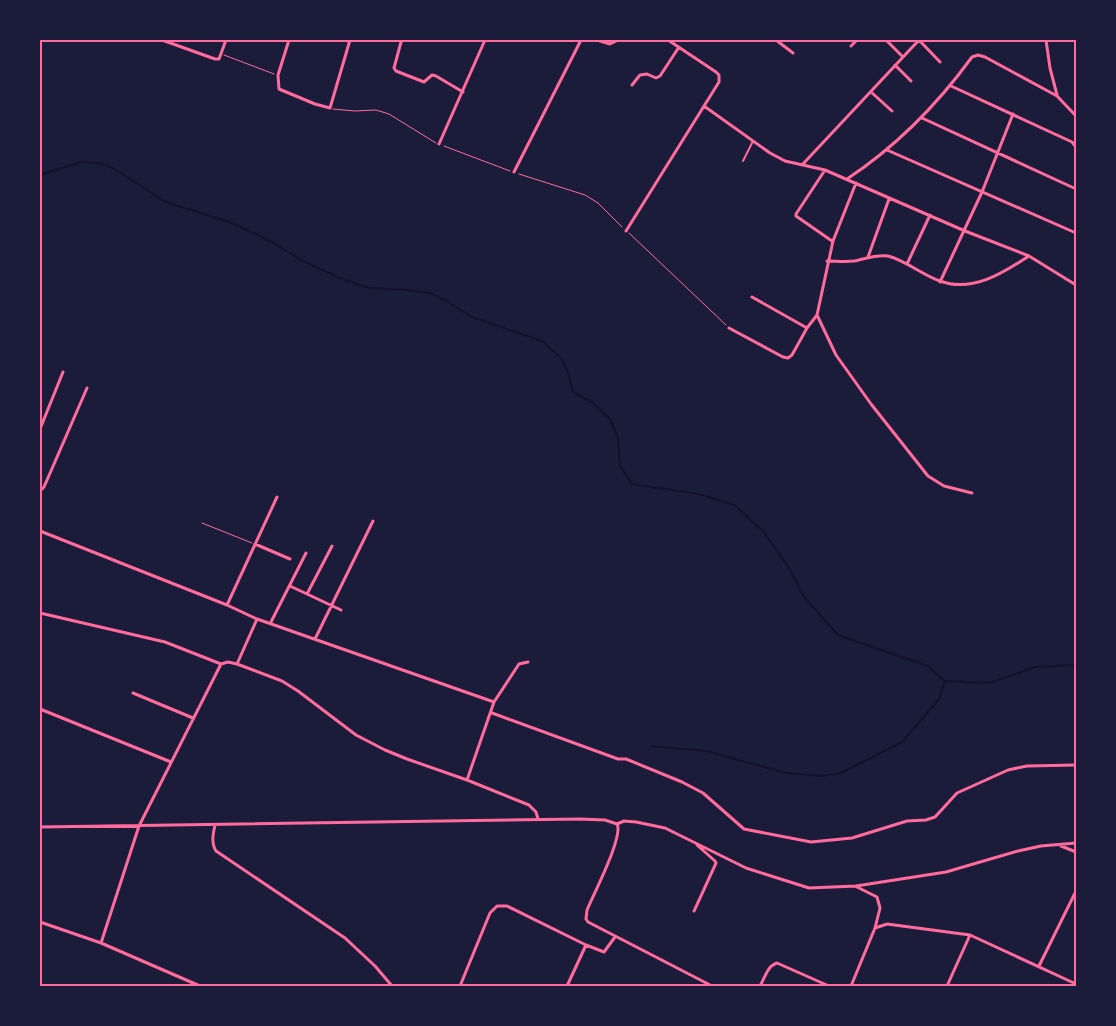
<svg xmlns="http://www.w3.org/2000/svg" width="1116" height="1026" viewBox="0 0 1116 1026" font-family="'Noto Sans',sans-serif">
<style>
.lines{fill:none;stroke-linecap:round;stroke-linejoin:round}
.stream{stroke:#12122b;stroke-width:2}
.path{stroke:#ff6b9d;stroke-width:1}
.service{stroke:#ff6b9d;stroke-width:2}
.minor{stroke:#ff6b9d;stroke-width:3}
.neatline{fill:none;stroke:#ff6b9d;stroke-width:2}
</style>
<rect width="100%" height="100%" fill="#1b1b3a"/>
<g class="lines">
<path class="stream" d="M40,175L81,162L98,163L113,168L166,202L232,223L272,242L301,260L342,279L369,288L408,290L430,293L445,300L472,317L542,341L560,357L568,372L573,392L593,403L610,419L618,438L620,466L632,484L699,494L734,505L763,531L789,568L804,597L838,635L928,666L945,681L990,683L1035,667L1076,665
M651,746L706,751L786,773L820,776L841,773L902,742L939,699L945,681"/>
<path class="path" d="M224,55L274,74
M333,109L355,111L376,110L389,114L436,143
M444,146L510,171
M519,174L585,195L598,203L622,227
M629,233L726,325
M202,523L252,543"/>
<path class="service" d="M743,161L753,141"/>
<path class="minor" d="M162,40L215,59H219L226,40
M289,40L278,75L279,89L315,104L330,108L350,40
M597,40L610,44L618,40
M776,40L793,53
M886,40L903,57
M919,40L940,62
M1046,40L1050,68L1057,95
M401,42L394,68L396,71L424,82L432,75L436,76L463,92
M851,46L857,40
M895,65L911,81
M632,85L640,75L647,74L656,78L660,76L679,47
M951,86L1072,142L1076,147
M871,92L892,111
M704,106L770,153L785,161L825,170L965,231L1029,256L1076,285
M922,118L1076,189
M439,144L485,40
M887,150L1076,233
M802,165L919,40
M825,170L796,214V216L832,241
M514,172L581,40
M847,179C897,146 937,105 972,57L978,55L985,57L1057,96L1076,116
M626,231L719,82V75L716,72L668,40
M868,257L889,199
M827,261C836,261 845,262 854,261C865,259 876,254 888,256C907,261 922,275 940,281C972,293 1003,273 1029,256
M907,264L930,215
M940,282L982,192L1013,114
M752,297L807,328
M817,315L836,355L871,404L928,476L944,486L972,493
M729,328L783,357L788,358L792,355L807,328L817,315L833,241L856,183
M40,429L63,372
M40,491L44,487L87,388
M40,531L227,605L257,619L494,702L467,780
M255,544L290,559
M290,586L341,610
M307,594L332,546
M227,605L277,497
M40,613L165,642L221,664L228,662L237,664L282,681L298,691L356,735L385,750L407,759L467,780L529,805L536,812L538,819
M271,622L306,553
M315,639L373,521
M237,664L257,619
M133,693L193,718
M494,702L519,664L528,662
M40,709L171,762
M492,713L618,759H626L682,782L703,793L744,829L811,842L852,838L907,821L926,820L935,817L957,793L1008,770L1027,766L1076,765
M617,824L624,821L636,822L665,828L746,868L809,888L856,886L946,872L1018,851L1041,846L1076,843
M617,824C624,836 593,895 587,910L586,919L588,922L712,986
M215,825C213,834 211,843 216,851L345,938L375,966L392,986
M40,827L580,819L605,820L617,824
M1061,846L1076,852
M694,911L716,863L715,861L697,845
M40,922L101,943L200,986
M875,928L887,924L970,935L1076,984
M101,943L139,826L221,664
M1039,966L1076,891
M460,986L490,913L497,906H507L586,945
M567,986L586,945L604,952L615,937
M760,986C765,978 767,966 777,963L829,986
M851,986L875,928L880,908L877,897L857,887
M947,986L970,935"/>
</g>
<rect width="1116" height="1026" fill="none" stroke="#1b1b3a" stroke-width="82"/>
<rect x="41" y="41" width="1034" height="944" class="neatline"/>
</svg>
